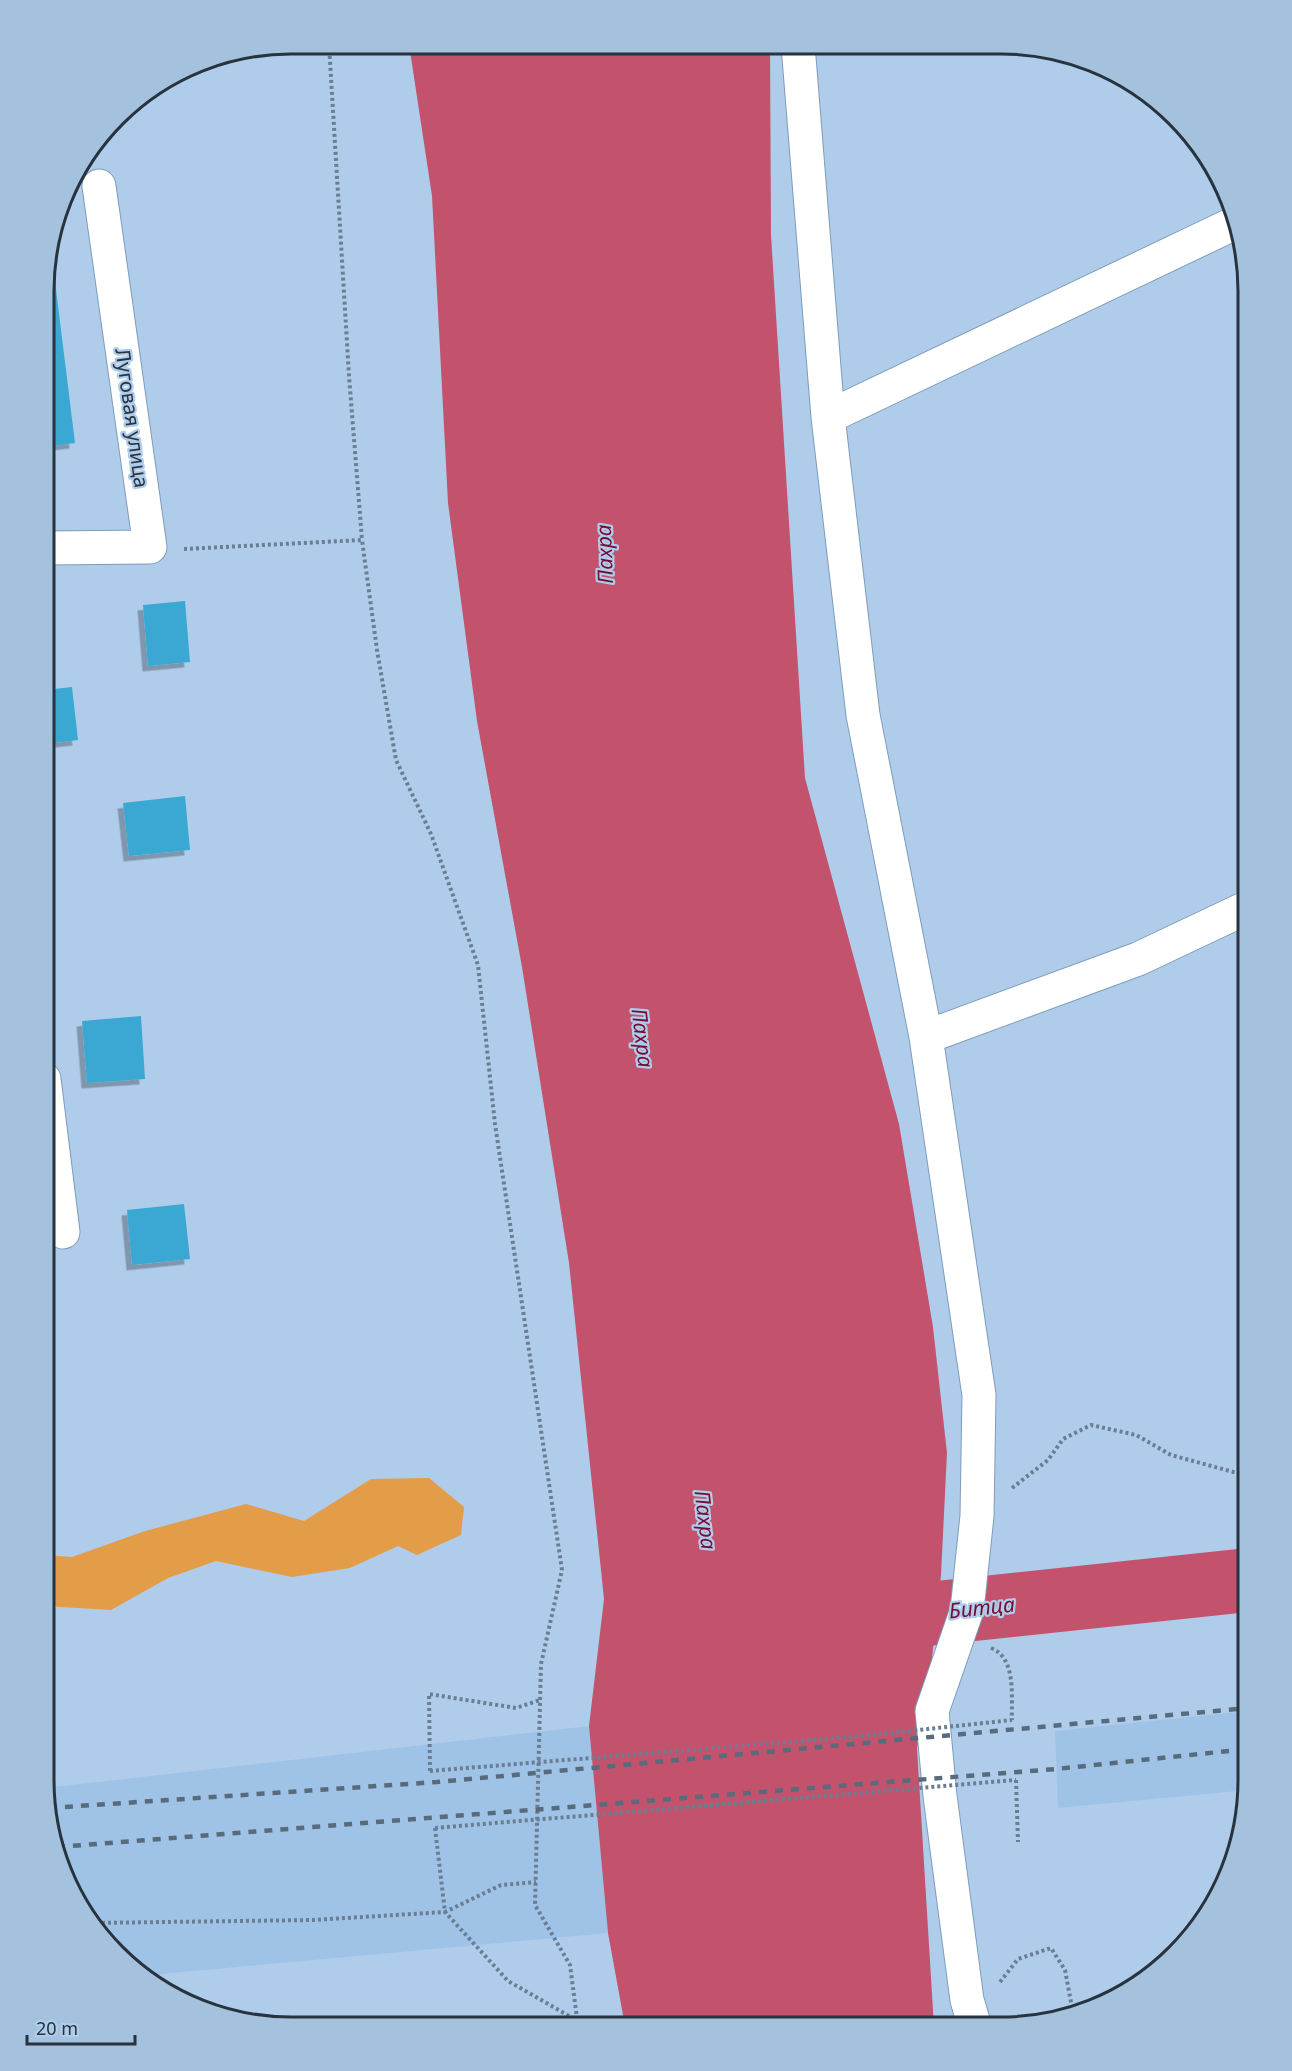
<svg xmlns="http://www.w3.org/2000/svg" width="1292" height="2071" viewBox="0 0 1292 2071" font-family="'Noto Sans',sans-serif">
<style>
.built{fill:#9fc3e7}
.green{fill:#e39c47}
.water{fill:#c3536c}
.lines{fill:none;stroke-linecap:round;stroke-linejoin:round}
.river{stroke:#c3536c;stroke-width:64}
.building{fill:#3aa8d3;filter:url(#shadow)}
.minor-casing{stroke:#7e9cb9;stroke-width:35}
.path{stroke:#697e92;stroke-width:4;stroke-dasharray:3 3;stroke-linecap:butt}
.minor{stroke:#fff;stroke-width:33}
.rail{stroke:#586b7d;stroke-width:4.5;stroke-dasharray:8 8;stroke-linecap:butt}
.path-bridge{stroke:#697e92;stroke-width:4;stroke-dasharray:3 3;stroke-linecap:butt}
.labels{text-anchor:middle;stroke-width:4.5;stroke-linejoin:round;paint-order:stroke}
.street-label{font-size:20px;fill:#27333e;stroke:#afcdeb}
.water-label{font-size:21px;font-style:italic;fill:#770b31;stroke:#afcdeb}
.rim{fill:none;stroke:#27333e;stroke-width:3}
</style>
<defs>
<filter id="shadow"><feDropShadow dx="-5.5" dy="5.5" stdDeviation="0" flood-color="#0004"/></filter>
</defs>
<rect width="100%" height="100%" fill="#afcdeb"/>
<path class="built" d="M1248,1711V1790L1058,1808L1055,1731Z
M589,1726L608,1933L140,1976L94,1930L62,1875L45,1788Z"/>
<path class="green" d="M429,1478L464,1507L461,1535L417,1555L398,1546L350,1568L292,1577L216,1561L168,1578L111,1610L44,1606V1555L72,1557L145,1531L246,1504L304,1521L371,1479Z"/>
<path class="water" d="M409,44L770,45L771,235L805,778L899,1124L933,1327L947,1453L941,1575L928,1694L917,1748L934,2027L625,2026L608,1933L589,1726L604,1599L569,1263L522,967L477,721L448,503L432,196Z"/>
<g class="lines">
<path class="river" d="M851,1638L918,1615L1248,1580"/>
</g>
<path class="building" d="M54,273L75,443L45,447L46,274Z
M185,601L190,662L148,666L143,605Z
M72,687L78,740L45,744V690Z
M185,796L190,850L129,856L123,803Z
M141,1016L145,1079L87,1083L82,1021Z
M184,1204L190,1259L132,1265L127,1210Z"/>
<g class="lines">
<defs>
<path id="minor" d="M798,45L828,417L863,715L926,1037L979,1395L977,1516L967,1610L932,1711L940,1796L967,2000L975,2027
M828,417L1235,223
M45,548L150,547L99,186
M926,1037L1138,959L1248,907
M44,1079L63,1232"/>
</defs>
<use href="#minor" class="minor-casing"/>
<path class="path" d="M329,44L349,376L362,540
M184,549L362,540L377,650L396,760L431,834L478,965L495,1124L562,1570L541,1664L535,1905L570,1965L578,2026
M1012,1488L1048,1460L1063,1439L1091,1425L1136,1435L1171,1455L1248,1476
M991,1648C1017,1658 1011,1698 1012,1720
M430,1771L429,1694L516,1708L540,1700
M1016,1780L1018,1842
M435,1828L445,1912L501,1885L536,1882
M90,1923L313,1920L445,1912L508,1981L578,2021
M1000,1982L1018,1959L1051,1948L1065,1970L1073,2013"/>
<use href="#minor" class="minor"/>
<path class="rail" d="M49,1808L437,1782L1248,1708
M57,1847L1056,1769L1248,1749"/>
<path class="path-bridge" d="M430,1771L862,1736L1012,1720
M435,1828L1016,1780"/>
</g>
<g class="labels">
<g class="street-label">
<text transform="translate(132 418) rotate(82)" y="7">Луговая улица</text>
</g>
<g class="water-label">
<text transform="translate(605 554) rotate(-92)" y="7">Пахра</text>
<text transform="translate(642 1038) rotate(83)" y="7">Пахра</text>
<text transform="translate(705 1520) rotate(83)" y="7">Пахра</text>
<text transform="translate(982 1608) rotate(-6)" y="7">Битца</text>
</g>
</g>
<path d="M0 0H1292V2071H0ZM291 54H1001A237 237 0 0 1 1238 291V1780A237 237 0 0 1 1001 2017H291A237 237 0 0 1 54 1780V291A237 237 0 0 1 291 54Z" fill="#a4c1dd" fill-rule="evenodd"/>
<path class="rim" d="M291 54H1001A237 237 0 0 1 1238 291V1780A237 237 0 0 1 1001 2017H291A237 237 0 0 1 54 1780V291A237 237 0 0 1 291 54Z"/>
<path d="M27 2035v9h108v-9" fill="none" stroke="#27333e" stroke-width="3"/>
<text x="36" y="2035" font-size="18" fill="#27333e" stroke="#afcdeb" stroke-width="4.5" paint-order="stroke">20 m</text>
</svg>
